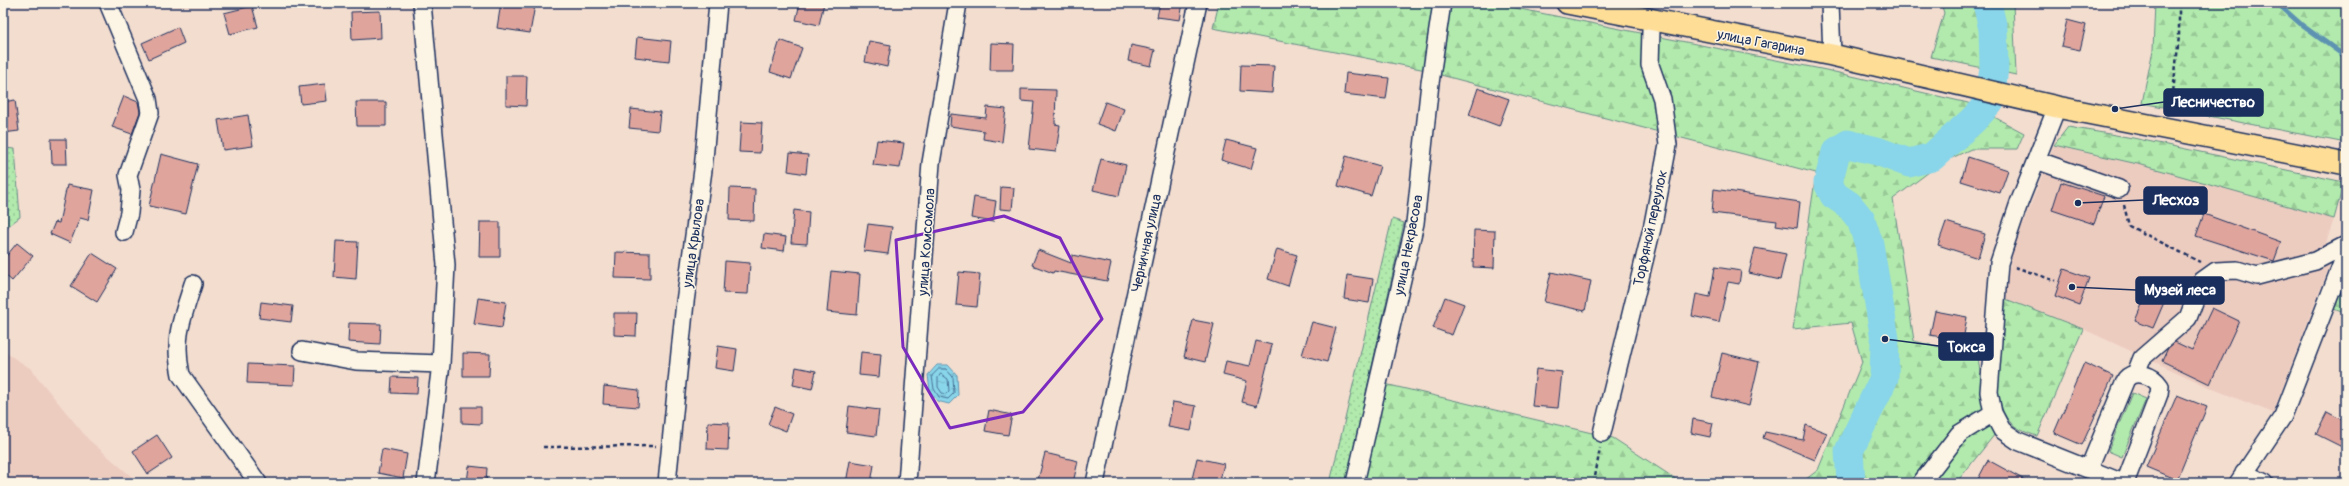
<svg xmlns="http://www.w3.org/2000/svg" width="2349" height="486" viewBox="0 0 2349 486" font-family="Pangolin,sans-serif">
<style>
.built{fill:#edccc0}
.grass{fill:url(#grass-dots);stroke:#668c86}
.forest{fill:url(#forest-firs);stroke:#668c86}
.green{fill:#b2eaad;stroke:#668c86}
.water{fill:url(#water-ripples);stroke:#5d93b1}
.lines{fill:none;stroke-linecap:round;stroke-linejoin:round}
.shore{stroke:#477196;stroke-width:1}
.stream{stroke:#5d93b1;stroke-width:5}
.river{stroke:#89d5e9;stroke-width:29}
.building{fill:#dfa59d;stroke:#1b2f5e}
.minor-casing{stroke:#1b2f5e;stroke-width:20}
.major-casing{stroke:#1b2f5e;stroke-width:24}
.path{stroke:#1b2f5e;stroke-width:2.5;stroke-dasharray:4 3;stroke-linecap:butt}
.minor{stroke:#fcf5e5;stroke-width:17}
.major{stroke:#fedd96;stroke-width:21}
.marked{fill:none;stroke:#7b2cbf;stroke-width:3;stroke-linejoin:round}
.labels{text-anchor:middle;stroke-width:3;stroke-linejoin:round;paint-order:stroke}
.street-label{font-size:14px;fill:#1b2f5e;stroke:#fcf5e5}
.leader{fill:none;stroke:#1b2f5e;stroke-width:1.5}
.callout-dot{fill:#1b2f5e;stroke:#fcf5e5;stroke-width:1.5}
.callout{fill:#1b2f5e;stroke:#1b2f5e;stroke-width:1.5}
.callout-label{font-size:15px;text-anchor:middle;font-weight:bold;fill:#fff}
</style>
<defs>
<pattern id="grass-dots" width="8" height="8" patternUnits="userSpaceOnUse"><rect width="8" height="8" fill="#b2eaad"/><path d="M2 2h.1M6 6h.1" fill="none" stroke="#98c997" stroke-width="1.8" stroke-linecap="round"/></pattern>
<pattern id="forest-firs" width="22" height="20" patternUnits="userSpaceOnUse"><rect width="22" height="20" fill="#b2eaad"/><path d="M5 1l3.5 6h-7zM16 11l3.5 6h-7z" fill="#98c997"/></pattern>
<pattern id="water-ripples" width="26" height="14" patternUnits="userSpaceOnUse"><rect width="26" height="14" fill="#89d5e9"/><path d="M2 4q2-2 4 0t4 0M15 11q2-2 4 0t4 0" fill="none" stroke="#76b7ca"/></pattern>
</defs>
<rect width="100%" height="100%" fill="#f3ddcf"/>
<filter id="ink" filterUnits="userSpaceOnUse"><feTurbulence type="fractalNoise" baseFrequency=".025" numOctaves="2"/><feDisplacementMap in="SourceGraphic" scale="8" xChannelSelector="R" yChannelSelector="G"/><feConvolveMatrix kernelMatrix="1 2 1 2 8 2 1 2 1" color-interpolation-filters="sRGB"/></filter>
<g filter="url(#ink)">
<path class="built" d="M2054,145L2142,165L2334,219L2324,249L2331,260L2327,272L2273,413L2213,389L2083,329L2003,298L2014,247Z
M3,351L30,368L88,439L139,483H3Z"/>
<path class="grass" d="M3,148L15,149L20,217L3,230Z
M1392,219L1404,223L1346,483H1330Z"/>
<path class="forest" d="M1219,3H1436L1426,70L1213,28Z
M1447,3H1490L1826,70L1968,103L2024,133L2017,149H1971L1941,163L1893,199L1914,341L1978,356L1985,415L1995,434L1956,483H1801L1818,470L1862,362L1851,323L1793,329L1816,173L1437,74Z
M1941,3H2013L2016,75L1931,57L1944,13Z
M2155,3H2346V143L2142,103L2153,50Z
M2068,127L2133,138L2344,182L2334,219L2142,165L2054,145Z
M2346,277V314L2334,309Z
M2003,298L2083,329L2037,436C2027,433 2017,429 2010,422C1988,401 2001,327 2003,298Z
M1385,384L1613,438L1682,483H1467L1420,478L1417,483H1363Z"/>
<path class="green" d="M2132,393L2146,399L2122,457L2108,451Z"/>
<path class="water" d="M937,365H948L957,375L958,395L949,404L937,401L930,391L928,375Z"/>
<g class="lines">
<path class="shore" d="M939,369H946L953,377L954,393L948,399L939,397L934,389L932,376Z
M941,374L948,379L949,391L946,394L942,393L938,387V378Z"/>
<path class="stream" d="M2277,3L2303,26L2346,57"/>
<path class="river" d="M1851,483L1849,451L1884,378L1885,339L1869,244L1861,220L1849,205L1834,195L1828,183L1836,152L1848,144L1877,151L1909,163L1932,157L1972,121L1990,102L1994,67L1993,29L1987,3"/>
</g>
<path class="building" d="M501,3L535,5L530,33L497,28Z
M800,3H824L819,25L796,20Z
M1160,3H1183L1180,20L1157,17Z
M252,6L258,27L230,34L224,13Z
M380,11L381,38L352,40L351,12Z
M2067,20L2086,25L2080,50L2061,46Z
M178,27L184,43L149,59L142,43Z
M637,37L671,41L669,61L635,57Z
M780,40L802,48L791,79L770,72Z
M869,41L891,45L887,67L865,62Z
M991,43L1014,44L1013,70H990Z
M1131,45L1155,50L1151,66L1128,61Z
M1241,65L1274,66L1272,93L1240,91Z
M1346,73L1389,78L1386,99L1344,94Z
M506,76H527L526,106L506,105Z
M325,84L327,101L301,104L299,87Z
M1478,88L1509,99L1499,126L1469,115Z
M1021,89L1056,90L1055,124L1060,125L1056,152L1029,149L1034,102L1021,101Z
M124,96L138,102L140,112L132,134L112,127Z
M15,100L19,131L3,133V102Z
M356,102H386V126H357Z
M1105,102L1124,109L1116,131L1097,124Z
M987,107L1006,109L1002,142L983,139L984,131L950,126L951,114L986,118Z
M631,109L660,112L658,131L629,128Z
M248,115L253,146L223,150L218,120Z
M741,122L762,123L760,153L739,152Z
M51,139H66L67,164H52Z
M877,140L904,143L900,168L873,165Z
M1226,140L1257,148L1251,169L1221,160Z
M790,153L808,155L806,174L788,171Z
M161,154L198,164L186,214L149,206Z
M1346,156L1380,166L1371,196L1338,186Z
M1968,157L2008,170L2000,193L1961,181Z
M1101,159L1126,165L1119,196L1093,190Z
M2061,182L2104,196L2094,224L2052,210Z
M67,185L94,190L88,220L80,218L70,243L50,234L55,222L59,223Z
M1001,187L1014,188L1012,210L1000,209Z
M730,188L755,189L754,221L729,220Z
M1714,189L1800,202L1797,228L1776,225L1777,221L1712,213Z
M974,197L996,201L993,222L971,218Z
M794,210L809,212L807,244L791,243Z
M2204,214L2281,242L2274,261L2196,236Z
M480,222H500V257H479Z
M1946,222L1985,234L1978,258L1938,245Z
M868,224L892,227L888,254L864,251Z
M1474,230L1495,231L1494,268L1473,267Z
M764,234L786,237L784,251L762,248Z
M336,241L358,242L356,279L334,277Z
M17,243L33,256L12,281L3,273V260Z
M1755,248L1786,254L1780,280L1749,273Z
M1277,249L1297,255L1288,286L1268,279Z
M1038,250L1071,263L1072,255L1111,263L1107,281L1054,271L1053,273L1032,265Z
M616,252L650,253V279L615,278Z
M92,253L117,269L97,302L71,286Z
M725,261L750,263L748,294L723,293Z
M1715,267L1741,271L1739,284L1728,282L1719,322L1692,316L1696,294L1710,297Z
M2064,269L2089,278L2079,305L2055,296Z
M831,271L860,274L857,315L827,312Z
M959,272L980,274L977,307L956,305Z
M1551,272L1591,281L1585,311L1544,302Z
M1347,275L1373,279L1369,303L1344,299Z
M2153,278L2171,286L2153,328L2135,321Z
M1445,297L1464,304L1452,335L1433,328Z
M478,298L506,302L502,328L474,324Z
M261,302L293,306L291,322L259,318Z
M2212,308L2239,321L2210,384L2162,361L2168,348L2175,342L2192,350Z
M1935,311L1967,317L1963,341L1930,335Z
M614,313H637L636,336L614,335Z
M1193,320L1214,324L1205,362L1184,357Z
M1312,322L1336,328L1327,362L1302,355Z
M349,323L381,324L380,344L348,342Z
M1256,341L1272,345L1257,406L1242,402L1247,381L1223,375L1226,361L1250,366Z
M718,346L737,349L734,371L715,368Z
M861,352L881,354L879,377L859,375Z
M463,353L490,354L489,376H463Z
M1722,353L1759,362L1749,406L1712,397Z
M2084,363L2113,376L2082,445L2054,433Z
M248,364L295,366L294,385L247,383Z
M796,367L816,371L812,389L793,385Z
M1536,369L1562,372L1558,408L1532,406Z
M392,377L418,378L417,394L391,393Z
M604,386L639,390L638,407L603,404Z
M2177,395L2207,407L2177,480L2146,467Z
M1173,402L1196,406L1191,431L1168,427Z
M849,406L879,410L876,436L846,432Z
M462,407H481V424L462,423Z
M775,407L792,414L786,431L768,424Z
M989,410L1012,415L1008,435L985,431Z
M2327,412L2346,422V449L2316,434Z
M1693,419L1713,423L1710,437L1691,433Z
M708,422L729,423L728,450L707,449Z
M1806,425L1827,433L1815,460L1763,438L1765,432L1803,440Z
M157,435L172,458L148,474L133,451Z
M382,449L407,454L403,478L378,473Z
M1045,453L1078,461L1073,483H1049L1038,480Z
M1197,458L1224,464L1219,483H1191Z
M1988,460L2030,483H1976Z
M850,461L874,465L871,483H846Z
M469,466L487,468L486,483H467Z"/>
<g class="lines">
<defs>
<path id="minor" d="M108,3L148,99L150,113L128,175L131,190L129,213L124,232
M422,3L446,265L441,364L426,483
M1830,3L1832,55
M2057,107L2019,203L1999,263L1989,392L1993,413L2002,430L2018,441L2123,483
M2036,160L2119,189
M193,284C182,319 173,338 181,375L258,483
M302,351L356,361L441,364
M2136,373L2142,358L2188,318L2202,281L2216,271L2237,270L2257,276L2315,261L2346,245
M1602,433L1653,224L1668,145L1662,99L1650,65L1651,30L1653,21
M2089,468L2126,379C2135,369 2153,375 2160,386L2159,394L2125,483
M2244,473L2265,483
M667,483L685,302L703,170L718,3
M907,483L931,163L958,3
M1095,483L1198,3
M1355,483L1415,223L1430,83L1442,3
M1921,483L1959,434L1993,413
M2238,483L2283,416L2346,253"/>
<path id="major" d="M1567,3L1832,55L2057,107L2346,164"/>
</defs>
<use href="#minor" class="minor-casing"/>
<use href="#major" class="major-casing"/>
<path class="path" d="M2171,112L2179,36V3
M2124,205L2129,226L2200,262
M2015,267L2056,281
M543,447L656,446
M1594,483L1600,448"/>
<use href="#minor" class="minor"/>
<use href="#major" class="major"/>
</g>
</g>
<path class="marked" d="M1004,216L1060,238L1102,319L1023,412L950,428L903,347L896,240Z"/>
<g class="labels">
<g class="street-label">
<text transform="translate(1761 42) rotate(11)" y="5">улица Гагарина</text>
<text transform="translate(1650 228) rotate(-78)" y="5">Торфяной переулок</text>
<text transform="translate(926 242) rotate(-86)" y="5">улица Комсомола</text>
<text transform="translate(693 243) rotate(-82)" y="5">улица Крылова</text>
<text transform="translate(1146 243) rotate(-78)" y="5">Черничная улица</text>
<text transform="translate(1408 245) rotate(-79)" y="5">улица Некрасова</text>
</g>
</g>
<path class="leader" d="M2115 109L2164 102M2078 203L2144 200M2072 287L2136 290M1885 339L1939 346"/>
<g class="callout-dot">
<circle cx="2115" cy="109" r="4"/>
<circle cx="2078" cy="203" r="4"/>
<circle cx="2072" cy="287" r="4"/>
<circle cx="1885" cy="339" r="4"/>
</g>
<g class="callout">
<rect x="2164" y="89" width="99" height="27" rx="4"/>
<rect x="2144" y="187" width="63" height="27" rx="4"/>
<rect x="2136" y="277" width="88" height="27" rx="4"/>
<rect x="1939" y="333" width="54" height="27" rx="4"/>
</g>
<g class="callout-label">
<text x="2213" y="107">Лесничество</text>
<text x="2176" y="205">Лесхоз</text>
<text x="2180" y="295">Музей леса</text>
<text x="1966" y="352">Токса</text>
</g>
<rect width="2349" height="486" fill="none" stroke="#fcf5e5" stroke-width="16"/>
<rect x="8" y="8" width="2333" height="470" fill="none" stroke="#1b2f5e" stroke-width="1.5" filter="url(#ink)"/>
</svg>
